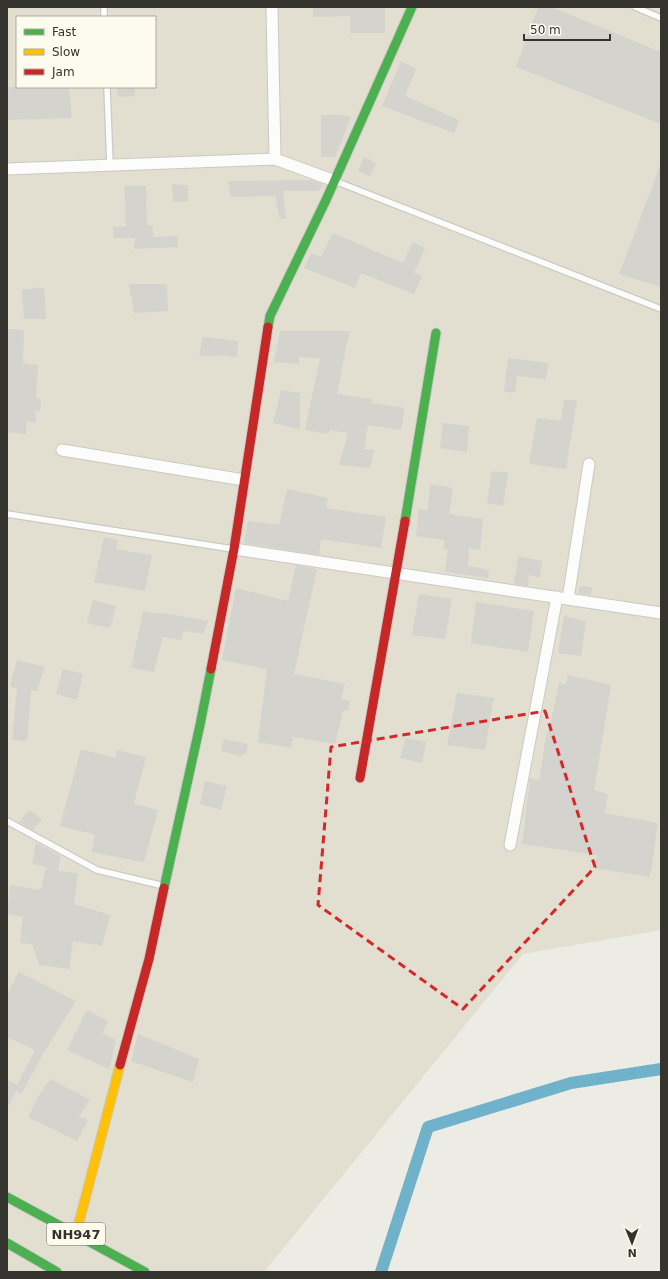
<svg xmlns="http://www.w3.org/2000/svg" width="668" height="1279" viewBox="0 0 668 1279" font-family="'DejaVu Sans',sans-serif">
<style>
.built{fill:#e2dfd1;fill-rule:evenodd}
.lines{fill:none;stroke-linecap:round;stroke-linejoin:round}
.canal{stroke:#6fb2c9;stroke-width:12}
.building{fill:#d4d3ce}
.lane-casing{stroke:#cac9c4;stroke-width:8}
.street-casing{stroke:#cac9c4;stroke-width:13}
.fast-casing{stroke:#cac9c4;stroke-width:11}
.slow-casing{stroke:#cac9c4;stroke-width:11}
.jam-casing{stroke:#cac9c4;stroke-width:11}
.lane{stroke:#fcfcfb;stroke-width:5.5}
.street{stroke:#fcfcfb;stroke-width:11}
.fast{stroke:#4caf50;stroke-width:9}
.slow{stroke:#ffc107;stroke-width:9}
.jam{stroke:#c62828;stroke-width:9}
.marked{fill:none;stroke:#d62828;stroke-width:3;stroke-dasharray:8 5;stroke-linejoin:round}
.labels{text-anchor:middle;stroke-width:3.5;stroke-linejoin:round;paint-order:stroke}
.shield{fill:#fdfaee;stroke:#706f68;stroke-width:1}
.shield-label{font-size:13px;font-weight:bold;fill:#34332e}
</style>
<rect width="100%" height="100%" fill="#ecebe4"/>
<path class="built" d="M7,7H661V930L523,954L264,1272H7ZM17,17H155V87H17Z"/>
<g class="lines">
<path class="canal" d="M381,1272L428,1127L571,1083L661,1069"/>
</g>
<path class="building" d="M313,7H385V33H350V16L313,17Z
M538,7H551L661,52V124L516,67Z
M401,61L416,69L405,96L459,120L454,133L382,106Z
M7,87H69L72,118L7,120Z
M117,87H135V96L117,97Z
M321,115H342L351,117L335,157H321Z
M364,157L376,163L370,176L358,171Z
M660,166L661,167V287L619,274Z
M312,180L323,184L319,191H283L286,219H280L275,196L231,197L228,181Z
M172,184L188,185V201L173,202Z
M124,186H146L147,225H152L154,237L178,236V247L134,249L135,238H114L113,227L126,226Z
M333,233L403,263L413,242L425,248L414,273L422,276L414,294L361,273L355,288L304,268L311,253L321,257Z
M129,284H167L168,311L134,313Z
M44,287L46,319H24L22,290Z
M7,329L24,330L23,363L38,365L36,398L41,400L40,411H35L36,423L27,421L26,434L7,432Z
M280,331H350L346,347L337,394L372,399L371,403L405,408L401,430L368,425L364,449L374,450L370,468L339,465L348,433L330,430L329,434L305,430L320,358L299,357V364L274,362Z
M203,337L238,341L237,357L215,355V357L199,355Z
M508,358L548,363L546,379L517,376L515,393L504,392Z
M281,390L300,393V429L273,423Z
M564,400H577L566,469L529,464L537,418L561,421Z
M443,423L469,426L467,452L440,448Z
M492,471L508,473L503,506L487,503Z
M430,484L453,488L449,514L483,519L480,550L469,548L468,566L489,570L488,578L445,572L448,549H444L445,540L416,536L419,509L428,510Z
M287,489L328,498L326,508L386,517L381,548L321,539L319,555L244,543L248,521L279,525Z
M104,537L118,540L116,549L152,555L145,591L94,582Z
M518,556L542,561L540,578L529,575L528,586L514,584Z
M296,565L317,569L294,674L345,684L341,699L350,701L348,711L343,710L335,744L293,737L291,748L258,742L267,669L222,660L236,588L288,601Z
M580,586L592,587L591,595L578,593Z
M419,594L452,599L445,639L412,635Z
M93,600L116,606L110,628L87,623Z
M476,602L534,611L528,652L471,643Z
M143,612L169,614L208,621L203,634L184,631L181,640L163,637L154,672L131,668Z
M564,616L586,621L581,656L558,653Z
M17,660L45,667L37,691L31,690L27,741L12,740L17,688L10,687Z
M63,669L83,674L77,700L56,694Z
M568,675L611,685L594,790L608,794L604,813L658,823L650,877L594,868L597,855L522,844L530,778L539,781L547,730L549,731L559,682L566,685Z
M457,693L494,698L485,750L447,745Z
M406,738L426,742L422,763L400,758Z
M224,739L248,744L246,753L240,756L221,751Z
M81,749L115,758L117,750L146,757L134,804L158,810L144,862L91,852L95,835L60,826Z
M205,781L227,786L221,810L200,804Z
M29,810L42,819L33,830L19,822Z
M36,843L61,856L58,870L78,874L74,904L110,915L102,946L73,941L69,969L39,965L32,944L20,943L23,917L7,914L10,885L41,890L46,867L32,864Z
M19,972L76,1001L43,1054L21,1094L16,1091L7,1108V1080L17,1085L35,1050L7,1037V994Z
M87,1010L108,1021L102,1033L116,1040L109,1069L67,1050Z
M138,1034L199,1059L193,1082L131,1061Z
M50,1079L90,1100L79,1116L88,1120L77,1141L28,1117L40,1094Z"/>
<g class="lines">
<defs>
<path id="lane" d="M104,7V17
M635,7L661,18
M107,87L110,165
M335,181L661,309
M7,514L233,549
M7,821L97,870L164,886"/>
<path id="street" d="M275,159L335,181
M7,169L275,159L272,7
M62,450L244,480
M234,549L661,613
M568,599L589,464
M510,845L557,597"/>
<path id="fast" d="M268,327L270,316L326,200L412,7
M405,521L436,333
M164,888L200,725L211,669
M7,1197L145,1272
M7,1243L57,1272"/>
<path id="slow" d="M76,1234L120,1065"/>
<path id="jam" d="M211,669L234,549L268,327
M360,778L405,521
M120,1065L149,959L164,888"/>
</defs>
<use href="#lane" class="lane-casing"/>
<use href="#street" class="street-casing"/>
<use href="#fast" class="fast-casing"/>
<use href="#slow" class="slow-casing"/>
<use href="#jam" class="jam-casing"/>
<use href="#lane" class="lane"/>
<use href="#street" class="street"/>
<use href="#fast" class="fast"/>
<use href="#slow" class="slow"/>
<use href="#jam" class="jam"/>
</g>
<path class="marked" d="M545,711L595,867L463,1009L318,905L331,747Z"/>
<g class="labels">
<rect class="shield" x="47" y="1223" width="58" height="22" rx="3"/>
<g class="shield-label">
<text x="76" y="1239">NH947</text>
</g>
</g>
<rect width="668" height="1279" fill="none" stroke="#34332e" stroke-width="16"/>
<rect x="16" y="16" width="140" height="72" fill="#fdfaee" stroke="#adaaa1"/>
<rect x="24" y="29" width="20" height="6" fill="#4caf50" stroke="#adaaa1"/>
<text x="52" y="36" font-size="12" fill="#34332e">Fast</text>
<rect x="24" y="49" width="20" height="6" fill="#ffc107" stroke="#adaaa1"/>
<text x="52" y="56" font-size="12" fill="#34332e">Slow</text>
<rect x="24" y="69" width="20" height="6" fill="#c62828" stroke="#adaaa1"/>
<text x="52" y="76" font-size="12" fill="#34332e">Jam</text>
<g transform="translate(632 1243) rotate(179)" stroke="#fdfaee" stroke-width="3" paint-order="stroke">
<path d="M0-3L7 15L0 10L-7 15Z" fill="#34332e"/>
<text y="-6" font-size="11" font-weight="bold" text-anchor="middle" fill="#34332e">N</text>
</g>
<path d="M524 34v6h86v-6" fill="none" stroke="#34332e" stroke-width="2"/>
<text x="530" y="34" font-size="12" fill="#34332e" stroke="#fdfaee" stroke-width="3" paint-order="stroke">50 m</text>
</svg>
